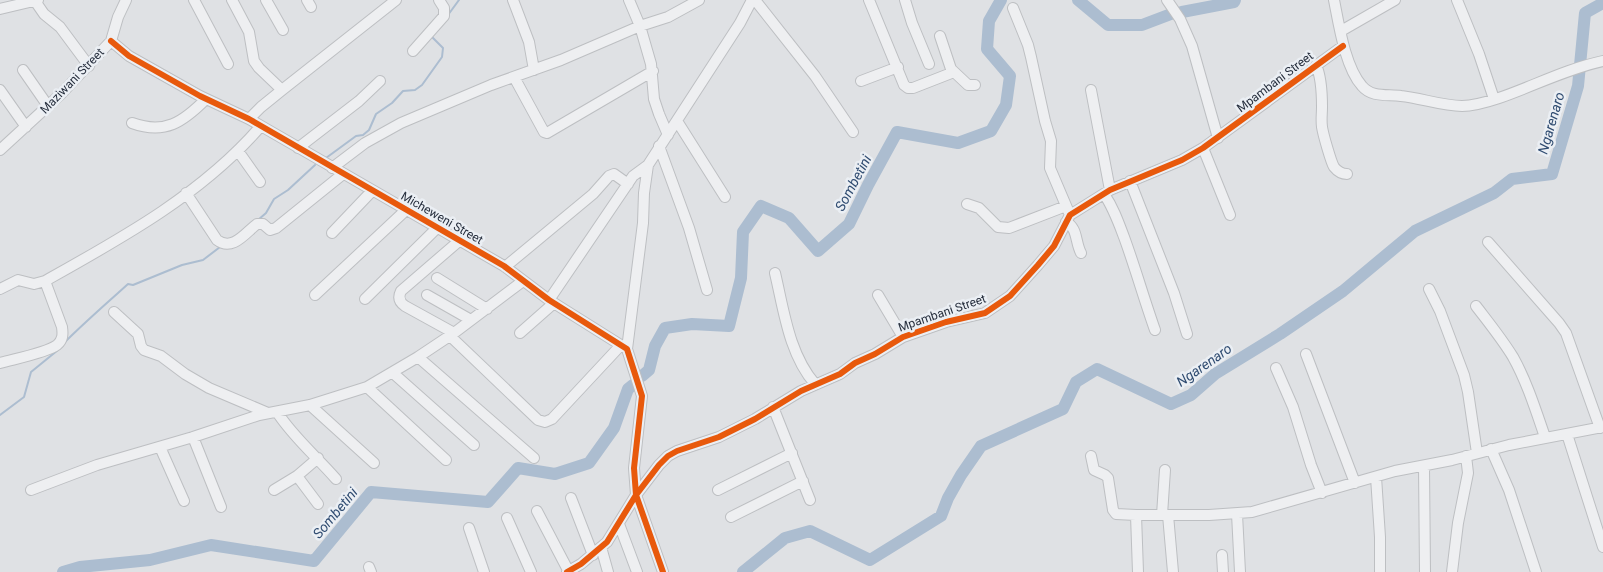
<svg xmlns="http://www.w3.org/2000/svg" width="1603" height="572" viewBox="0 0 1603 572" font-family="Roboto,sans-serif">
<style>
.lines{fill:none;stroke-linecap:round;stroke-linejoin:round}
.stream{stroke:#acbdd0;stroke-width:2}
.river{stroke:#acbdd0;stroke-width:12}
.minor-casing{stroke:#bdbfc2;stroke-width:12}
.minor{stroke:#eeeff1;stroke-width:10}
.cycleway-casing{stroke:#ebeff4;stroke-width:9}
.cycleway{stroke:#e8590c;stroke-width:6}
.labels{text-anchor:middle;stroke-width:5;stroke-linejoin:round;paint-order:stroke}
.street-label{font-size:12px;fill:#262e3d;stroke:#ebeff4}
.water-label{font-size:14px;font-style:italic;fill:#304c71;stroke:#ebeff4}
</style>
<rect width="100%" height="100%" fill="#dfe1e4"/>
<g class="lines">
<path class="stream" d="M448,15L459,0
M326,158L356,136L363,135L369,130L376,114L392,103L403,91L415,90L422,85L442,57L443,48L431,36
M258,220L266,213L274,199L288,190L315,165
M64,343C85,322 106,304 128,284L133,285L182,265L203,260L220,247
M0,415L24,397L31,372L58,350"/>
<path class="river" d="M1078,0L1108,25H1142L1171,14
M1182,12L1234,2L1235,0
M642,376L649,370L655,346L665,328L692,324L729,326L741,278L743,232L761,206L789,218L818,251L849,224L868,185L897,132L958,143L991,131L1006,105L1010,76L987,49L989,21L1001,0
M63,572L80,567L150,560L211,545L314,561L371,492L488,502L518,468L555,474L589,463L614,428L628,389L633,385
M743,572L785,538L810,531L870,560L941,516L948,498L961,475L981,446L1063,409L1076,382L1097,369L1171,404L1191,395L1215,374L1280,334L1343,291L1415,231L1494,193L1512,179L1552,174L1578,86L1585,13L1603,3"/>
<defs>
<path id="minor" d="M194,0L228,64
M232,0L249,32L254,61L259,68L282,90
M266,0L283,30
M307,0L311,7
M513,0L529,42L534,70
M629,0L640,26L651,64L654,99L659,114L668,135
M755,0L815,76L853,132
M869,0L904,85L908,88H913L954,72
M905,0L912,23L929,64
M1167,0L1180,19L1192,46L1218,138
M1334,0C1339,25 1345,67 1362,86C1372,98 1388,94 1401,96C1421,98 1442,106 1462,106C1474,106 1487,102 1499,98C1534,86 1566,69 1603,61
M1457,0L1479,54L1494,99
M35,1L44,14L60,27L89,66
M1013,8L1028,45L1031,57L1045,121L1051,141L1050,168L1070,215
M0,9L38,0
M1341,31L1395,0
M940,36L951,69L968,85H975
M111,41L129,56L200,96L249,119L504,266L549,300L627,349L642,396L634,468L636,495L663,572
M413,51L444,16V8L439,0
M1316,65C1321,76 1322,96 1322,107C1322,114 1321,120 1322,127C1323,134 1331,162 1334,167C1338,172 1342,174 1347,174
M23,70L48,106
M514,77L544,132L547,133L653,71
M861,81L898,67
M0,90L26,127
M1091,90L1110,190
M249,119L261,107L282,90L396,0
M677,121L725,197
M132,123C165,135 183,122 206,99
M659,146L689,228L707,290
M298,148L359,101L380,81
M1203,148L1230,215
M0,150L62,93L111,41L118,17L126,0
M238,151L260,182
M332,168L365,143L401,123L491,85L561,60L640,26L668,17L699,0
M1130,181L1174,293L1187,334
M186,193L217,240C233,252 246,232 257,224H263L270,230L276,228L343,174
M1104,194C1113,207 1118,221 1124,237C1135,267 1144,299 1155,330
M967,204L979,208L998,227L1009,228L1066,206
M1066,222C1078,228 1075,242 1081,253
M332,233L372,191
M1488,242L1559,323L1566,333L1600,428
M505,267L593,194L609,176L614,174L628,184
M775,273C784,311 789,354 815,384
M437,278L487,309
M0,289L18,280L34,284L45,281
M1429,289L1440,311L1464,375L1468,392L1477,453
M315,295L406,210
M427,295L471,320
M878,295L903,337
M365,299L438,227
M549,300L633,176L648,165
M1476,306C1489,323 1502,339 1513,357C1527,382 1536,411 1545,437
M114,312L138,334L141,346L144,350L161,356L185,374L209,388L268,413
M454,333L405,306C399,302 398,297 401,291L459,241
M520,333L554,303
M449,335L538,420L545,422L552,419L621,345
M627,349L643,223L644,193L648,165L740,23L752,0
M1306,354L1355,483
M418,357L534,458
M0,363C14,359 46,353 57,345C63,340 63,334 62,327L45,281C122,238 202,194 260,127
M1276,368L1293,407L1311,465L1322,493
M393,373L474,445
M367,387L446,460
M310,405L374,463
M773,407L810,500
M277,412C293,437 316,456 336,479
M1567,434L1603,547
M193,437L221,507
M160,447L184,501
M1491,449L1509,490L1536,572
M1091,456L1094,470L1105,475L1108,478L1113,510L1116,514L1136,515H1209L1252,512L1395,471L1452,460L1509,445L1603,427
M1424,466L1425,572
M297,476L318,504
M1376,477L1380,537V572
M31,490L97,465L193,437L259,415L310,405L367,387L418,357L454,333L523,281
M274,490L297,476L318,458
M718,490L792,453
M571,498L593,555
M537,511L569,572
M1237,514L1240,572
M1136,515L1138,572
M1162,515L1165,470
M1168,515L1173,572
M731,517L803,481
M507,518L531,572
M619,524L637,572
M469,528L484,572
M601,547L608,572
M1222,555L1223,572
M369,567L371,572
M567,572L581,564L607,542L636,495L659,465L668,456L677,451L719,437L755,419L801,391L840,374L855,363L875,354L903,337L946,322L985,313L1010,296L1038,265L1054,246L1070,215L1110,190L1182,160L1203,148L1343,46
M1452,572L1458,523L1468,473L1466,456"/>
</defs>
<use href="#minor" class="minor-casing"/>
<use href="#minor" class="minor"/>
<defs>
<path id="cycleway" d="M111,41L129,56L200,96L249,119L504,266L549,300L627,349L642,396L634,468L636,495L663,572
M567,572L581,564L607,542L636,495L659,465L668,456L677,451L719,437L755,419L801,391L840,374L855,363L875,354L903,337L946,322L985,313L1010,296L1038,265L1054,246L1070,215L1110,190L1182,160L1203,148L1343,46"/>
</defs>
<use href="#cycleway" class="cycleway-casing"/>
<use href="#cycleway" class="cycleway"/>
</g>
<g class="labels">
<g class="street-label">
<text transform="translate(72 81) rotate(-46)" y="4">Maziwani Street</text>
<text transform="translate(1275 82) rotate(-37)" y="4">Mpambani Street</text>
<text transform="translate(442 218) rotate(30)" y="4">Micheweni Street</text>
<text transform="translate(942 313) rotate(-19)" y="4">Mpambani Street</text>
</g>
<g class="water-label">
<text transform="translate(1551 123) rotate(-74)" y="5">Ngarenaro</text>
<text transform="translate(853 183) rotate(-62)" y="5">Sombetini</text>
<text transform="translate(1204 365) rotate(-35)" y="5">Ngarenaro</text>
<text transform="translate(335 513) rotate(-50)" y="5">Sombetini</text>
</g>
</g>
</svg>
